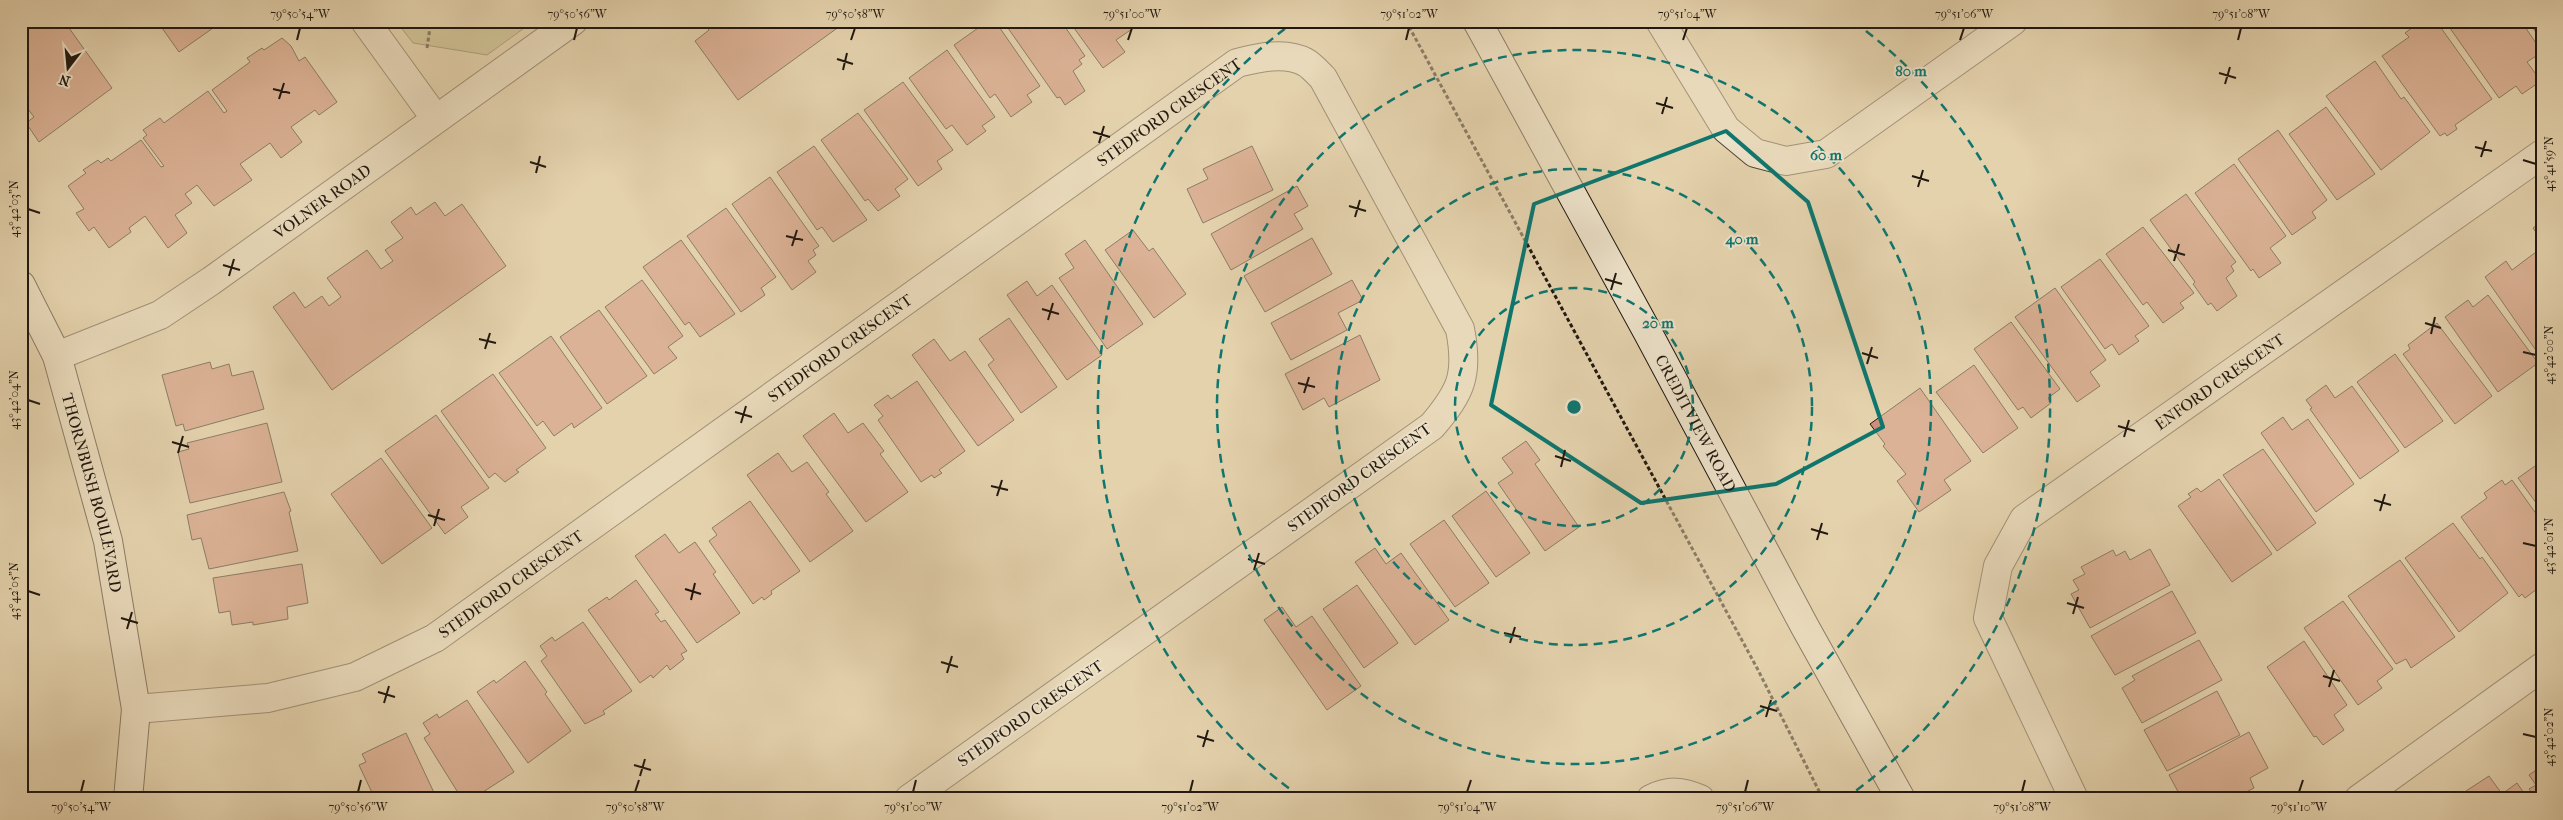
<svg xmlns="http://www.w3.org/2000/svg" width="2563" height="820" viewBox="0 0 2563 820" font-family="'IM FELL French Canon',serif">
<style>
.green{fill:#bcb984;stroke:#6e684a}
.building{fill:#d08d79;stroke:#211810}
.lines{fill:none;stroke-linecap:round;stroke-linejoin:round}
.street-casing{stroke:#524637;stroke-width:30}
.secondary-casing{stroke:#211810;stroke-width:30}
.path{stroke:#211810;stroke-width:3;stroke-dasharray:4 2.5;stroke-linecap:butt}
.street{stroke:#ede2ca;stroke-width:28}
.secondary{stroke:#ede2ca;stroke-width:28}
.marked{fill:none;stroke:#0f766e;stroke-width:4;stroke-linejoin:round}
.ticks{fill:none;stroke:#211810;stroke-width:2}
.ring{fill:none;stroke:#0f766e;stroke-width:2.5;stroke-dasharray:9 6}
.labels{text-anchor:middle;stroke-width:4;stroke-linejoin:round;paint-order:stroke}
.street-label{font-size:16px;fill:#211810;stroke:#ede2ca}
.centre{fill:#0f766e;stroke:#ede2ca;stroke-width:2.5}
.ring-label{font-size:15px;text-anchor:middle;font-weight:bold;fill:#0f766e;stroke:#ede2ca;stroke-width:4;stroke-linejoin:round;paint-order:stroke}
.neatline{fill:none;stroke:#211810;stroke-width:2}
.ticks-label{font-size:12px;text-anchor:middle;fill:#211810}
</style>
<rect width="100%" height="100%" fill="#e4d2ad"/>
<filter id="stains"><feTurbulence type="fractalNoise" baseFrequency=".004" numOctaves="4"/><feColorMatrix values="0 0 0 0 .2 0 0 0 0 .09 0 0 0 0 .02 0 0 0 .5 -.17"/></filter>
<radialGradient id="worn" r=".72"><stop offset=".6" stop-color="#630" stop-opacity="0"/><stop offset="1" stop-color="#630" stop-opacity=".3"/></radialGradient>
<path class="green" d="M396,21H534L487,55L413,43Z"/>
<path class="building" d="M21,21H64L112,88L39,142L26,123L34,117L21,100L27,94L21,87Z
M157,21H223L179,52Z
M703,21H847L738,100L695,41L709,30Z
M988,21H995L1040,86L1027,95L1032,102L1011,117L995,94L990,98L954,45Z
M1003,21H1061L1085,56L1079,60L1082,64L1073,71L1085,91L1065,105L1060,97L1057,98Z
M1069,21H1126L1132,29L1116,40L1125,52L1103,68Z
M2421,21L2427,24L2436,21L2492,99L2455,125L2457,129L2447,136L2445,133L2440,136L2382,56L2409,37L2405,33Z
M2445,21H2521L2542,52L2527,62L2541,81L2522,94L2516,86L2499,98Z
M2528,21H2542V41Z
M282,38L291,46L299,61L305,57L337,102L319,115L315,110L291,127L302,142L281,158L270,143L240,164L252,180L214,206L197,185L185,194L192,203L175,215L187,233L168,248L145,216L129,228L131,232L109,248L94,227L89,231L76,213L84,209L68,186L86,173L83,170L98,160L101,163L108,158L111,161L141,140L161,167L164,166L143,138L147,135L143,130L160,118L164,123L208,91L224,113L227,111L212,90L250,62L247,58L262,48L264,50Z
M947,50L995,117L982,126L986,131L967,145L952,125L946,129L909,78Z
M2375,61L2401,99L2404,97L2430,132L2381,170L2326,96Z
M903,82L953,150L937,161L942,169L918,186L864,110Z
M2326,107L2375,174L2337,200L2289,134Z
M858,113L908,179L895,189L900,196L878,211L868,199L865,201L821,140Z
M2278,130L2327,200L2312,212L2316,218L2292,235L2238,159Z
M814,146L867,220L833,242L822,227L817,230L777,172Z
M1252,146L1273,190L1203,223L1187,189L1208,179L1203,169Z
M2234,164L2286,236L2270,248L2281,263L2259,278L2253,269L2251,271L2195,193Z
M770,177L819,246L813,250L816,255L808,261L816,272L792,290L732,204Z
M1297,186L1308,206L1294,214L1303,229L1231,270L1211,234Z
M2186,194L2236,262L2231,266L2234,271L2226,278L2237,296L2217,311L2211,303L2208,305L2193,284L2195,282L2150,220Z
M435,202L445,216L462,204L506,266L332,390L273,307L294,292L305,308L322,296L329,306L341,297L327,278L367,250L381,269L393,261L385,250L403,238L391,222L411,207L416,215Z
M726,208L776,277L761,288L765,295L741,312L687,236Z
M2542,221V241L2533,228Z
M2143,227L2194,293L2180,303L2184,308L2163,323L2147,302L2143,305L2106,254Z
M1133,230L1149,251L1153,248L1186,294L1154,318L1105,250Z
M1312,238L1332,274L1265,312L1244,276Z
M681,240L735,314L700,337L689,322L685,325L643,267Z
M1085,240L1143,324L1107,349L1059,278L1074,268L1065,254Z
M2540,249L2542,251V359L2485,277L2506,261L2512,270Z
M2100,259L2149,326L2135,336L2139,341L2119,355L2112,344L2105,349L2061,287Z
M642,280L683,336L668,347L677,358L654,374L605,307Z
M1352,280L1363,300L1338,313L1347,330L1291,360L1271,323Z
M1027,281L1037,296L1052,285L1102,355L1067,380L1007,295Z
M2055,288L2106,360L2090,372L2100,386L2077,402L2015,317Z
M2488,295L2538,363L2498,392L2445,317L2468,300L2473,307Z
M599,310L647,376L607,404L560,337Z
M1009,318L1057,387L1021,413L988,365L994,360L979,339Z
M2011,322L2060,389L2048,398L2051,403L2031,418L2023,407L2018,410L1974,349Z
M2437,323L2492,396L2455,424L2403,354L2410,349L2408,345Z
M1360,335L1380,380L1329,407L1324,398L1303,410L1285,374Z
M551,336L602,408L574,428L572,423L554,436L543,421L537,426L499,373Z
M934,339L950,361L965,351L1014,420L978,446L912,355Z
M2395,354L2443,421L2405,448L2357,382Z
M210,362L212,369L229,364L232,376L253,371L264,409L185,431L183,424L176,426L162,375Z
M1974,365L2018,428L1983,453L1936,392Z
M493,374L546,448L516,470L519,472L505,482L495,473L489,478L441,411Z
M917,381L965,451L939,470L942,473L934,478L932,475L921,482L878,420L883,416L874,405L888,395L891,399Z
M2326,385L2335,398L2352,386L2399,451L2360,479L2310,409L2312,408L2306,400Z
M1920,388L1971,461L1944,480L1951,490L1919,512L1897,481L1906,474L1883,446L1885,444L1870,424Z
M834,413L848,433L863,423L884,451L880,454L908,492L866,522L803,436Z
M436,415L489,488L461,507L468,517L445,534L385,451Z
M2283,417L2292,430L2308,419L2354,484L2316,512L2261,433Z
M267,423L282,482L190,503L178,452L189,449L187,443Z
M1526,441L1540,460L1535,464L1579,527L1545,551L1498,483L1513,473L1502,458Z
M2263,449L2316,523L2277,551L2223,475Z
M778,453L792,472L807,462L829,492L826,494L853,531L810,562L747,475Z
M381,458L432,528L382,564L331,494Z
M2542,461V511L2518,478Z
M2219,479L2272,554L2232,582L2178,506L2191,497L2188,494L2197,488L2201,492Z
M2502,480L2505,485L2512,480L2542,522V581L2538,584L2541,586L2525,598L2522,594L2519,597L2461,517L2487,498L2484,493Z
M1486,491L1530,553L1496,577L1452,516Z
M284,492L291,511L289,512L298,551L209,569L201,538L192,540L187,515Z
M750,501L800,571L771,591L772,594L764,600L762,597L753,604L709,541L717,535L712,528Z
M1444,520L1489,583L1455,607L1410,544Z
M2453,523L2480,559L2482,557L2508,593L2459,632L2405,558Z
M665,534L679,553L695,542L716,572L713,574L740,613L697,643L635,556Z
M1375,548L1386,564L1401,553L1449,620L1415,645L1355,562Z
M2150,549L2170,585L2090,628L2071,594L2079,590L2073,580L2085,574L2081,567L2113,550L2116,556L2125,551L2130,560Z
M2400,560L2455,637L2411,668L2406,659L2396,664L2348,596Z
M302,564L308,603L287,607L288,619L253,625V622L232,625L230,611L219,613L213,578Z
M636,580L659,612L655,614L661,622L665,620L687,651L681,654L684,659L670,670L667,665L653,678L651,675L640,683L588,610L607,597L609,600Z
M1357,585L1398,643L1364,668L1323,609Z
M2172,591L2196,633L2115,675L2091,636Z
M2343,601L2393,669L2377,681L2382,688L2358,705L2304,628Z
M1282,607L1296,627L1312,616L1361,686L1327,710L1264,620Z
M583,622L632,691L603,711L605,714L585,724L541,661L547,656L540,646L552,637L555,641Z
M2199,640L2222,680L2142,723L2122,688L2135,680L2132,676Z
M2304,641L2347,705L2334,715L2344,730L2323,745L2316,736L2314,737L2267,667Z
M525,661L547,692L545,694L571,731L528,763L477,692L494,680L496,683Z
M2217,691L2240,735L2167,771L2144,730Z
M467,700L514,772L483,792L484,795L478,799L476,797L462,799L424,738L430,734L423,723L437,714L439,718Z
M2249,732L2268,768L2250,778L2254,788L2233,799H2182L2169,775Z
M406,733L437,799H375L359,765L366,762L362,754Z
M2542,766V799H2536L2529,789L2536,785L2529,775Z
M2489,776L2502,794L2517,783L2528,799H2472L2466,791Z"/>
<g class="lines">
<defs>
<g id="street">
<path d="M365,21L436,119"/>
<path d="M1660,21L1726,129L1755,153L1786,161L1826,154L2013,21"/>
<path id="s1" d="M57,356L160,315L211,281L573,21"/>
<path id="s2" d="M136,709L268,698L355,677L435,638L1237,63C1257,58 1285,51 1305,62C1311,65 1318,73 1323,78L1460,329C1469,375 1461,392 1432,426L909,799"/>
<path d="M1651,799C1669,790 1682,791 1700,799"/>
<path id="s3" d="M2074,799L1988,618L1998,566L2024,519L2542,154"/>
<path d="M2359,799L2542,667"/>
</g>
<g id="secondary">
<path id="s4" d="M1477,21L1648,333L1805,627L1901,799"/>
<path id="s5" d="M21,285L57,356L108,541L136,709L128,799"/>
</g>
</defs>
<use href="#street" class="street-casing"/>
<use href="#secondary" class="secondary-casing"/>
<path class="path" d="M1406,21L1757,668L1823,799
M427,48L431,21"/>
<use href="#street" class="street"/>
<use href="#secondary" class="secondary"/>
</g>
<path d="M0 0H2563V820H0ZM1726,131L1808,202L1883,427L1776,484L1641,503L1491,405L1534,204Z" fill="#e4d2ad" fill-opacity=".55" fill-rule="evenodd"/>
<path class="marked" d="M1726,131L1808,202L1883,427L1776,484L1641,503L1491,405L1534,204Z"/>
<path class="ticks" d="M297,40L300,28M574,40L577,28M851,40L855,28M1128,40L1132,28M1406,40L1409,28M1683,40L1687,28M1960,40L1964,28M2238,40L2241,28M837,59L853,64M843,70L847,53M2219,73L2236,78M2225,84L2230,67M273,89L290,93M279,99L284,83M1656,103L1673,108M1662,114L1667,97M1093,132L1110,137M1099,143L1104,126M2475,147L2492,151M2481,157L2486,141M2523,160L2536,164M530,162L546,167M536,173L540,156M1912,176L1929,181M1918,187L1923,170M1349,206L1366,211M28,209L40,213M1355,217L1360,200M786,236L803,240M792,246L797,230M2168,250L2185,255M2174,261L2179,244M223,265L240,270M229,276L234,259M1605,279L1622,284M1611,290L1616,273M1042,309L1059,314M1048,320L1053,303M2425,323L2441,328M2431,334L2435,317M479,339L496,343M485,349L490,333M2523,352L2536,355M1862,353L1878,358M1867,364L1872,347M1298,383L1315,387M1304,393L1309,377M28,400L40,404M735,412L752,417M741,423L746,406M2118,426L2135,431M2124,437L2129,420M172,442L189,447M178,453L183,436M1555,456L1571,461M1561,467L1565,450M991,486L1008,490M997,496L1002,480M2374,500L2391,505M2380,511L2385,494M428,515L445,520M434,526L439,509M1811,529L1828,534M1817,540L1822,523M2523,543L2536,546M1248,559L1265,564M1254,570L1259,553M685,589L701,594M28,591L40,595M691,600L695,583M2067,603L2084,608M2073,614L2078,597M121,618L138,623M127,629L132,612M1504,633L1521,637M1510,643L1515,627M941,662L958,667M947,673L952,656M2323,676L2340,681M2329,687L2334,670M378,692L395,697M384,703L389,686M1760,706L1777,711M1766,717L1771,700M2523,734L2536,737M1197,736L1214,741M1203,747L1208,730M634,765L651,770M640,776L645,759M81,792L84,780M358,792L361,780M635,792L639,780M913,792L916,780M1190,792L1193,780M1467,792L1471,780M1745,792L1748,780M2022,792L2025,780M2299,792L2303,780"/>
<g class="ring">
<circle cx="1574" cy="407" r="119"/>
<circle cx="1574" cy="407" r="238"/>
<circle cx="1574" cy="407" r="357"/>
<path d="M1301 797A476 476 0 0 1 1294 22M1854 22A476 476 0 0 1 1847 797"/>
</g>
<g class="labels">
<g class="street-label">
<text dy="6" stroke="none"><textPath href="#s2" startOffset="1214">STEDFORD CRESCENT</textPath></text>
<text dy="6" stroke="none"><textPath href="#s1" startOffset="309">VOLNER ROAD</textPath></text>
<text dy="6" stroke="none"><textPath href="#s2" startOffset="809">STEDFORD CRESCENT</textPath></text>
<text dy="6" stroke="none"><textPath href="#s3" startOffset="546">ENFORD CRESCENT</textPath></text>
<text dy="6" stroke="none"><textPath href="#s4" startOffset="458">CREDITVIEW ROAD</textPath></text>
<text transform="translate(1359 477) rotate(-36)" y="6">STEDFORD CRESCENT</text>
<text dy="6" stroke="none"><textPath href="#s5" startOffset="221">THORNBUSH BOULEVARD</textPath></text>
<text dy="6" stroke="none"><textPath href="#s2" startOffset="404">STEDFORD CRESCENT</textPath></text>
<text transform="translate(1030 713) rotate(-35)" y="6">STEDFORD CRESCENT</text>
</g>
</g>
<circle cx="1574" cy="407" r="8" class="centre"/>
<g class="ring-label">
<text x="1911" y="76">80 m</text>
<text x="1826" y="160">60 m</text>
<text x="1742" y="244">40 m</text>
<text x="1658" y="328">20 m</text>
</g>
<rect width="2563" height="820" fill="none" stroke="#e4d2ad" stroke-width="55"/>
<g transform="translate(68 68) rotate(196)" stroke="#ede2ca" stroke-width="4" paint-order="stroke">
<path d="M0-4L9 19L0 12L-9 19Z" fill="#211810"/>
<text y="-8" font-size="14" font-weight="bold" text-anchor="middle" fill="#211810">N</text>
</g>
<rect x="28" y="28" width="2508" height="764" class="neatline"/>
<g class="ticks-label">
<text x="300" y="18">79°50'54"W</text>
<text x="577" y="18">79°50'56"W</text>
<text x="855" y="18">79°50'58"W</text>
<text x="1132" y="18">79°51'00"W</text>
<text x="1409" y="18">79°51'02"W</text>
<text x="1687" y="18">79°51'04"W</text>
<text x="1964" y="18">79°51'06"W</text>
<text x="2241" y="18">79°51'08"W</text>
<text transform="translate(2549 164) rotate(-90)" y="4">43°41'59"N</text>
<text transform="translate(14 209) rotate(-90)" y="4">43°42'03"N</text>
<text transform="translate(2549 355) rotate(-90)" y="4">43°42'00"N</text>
<text transform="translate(14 400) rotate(-90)" y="4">43°42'04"N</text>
<text transform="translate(2549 546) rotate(-90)" y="4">43°42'01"N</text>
<text transform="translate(14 591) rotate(-90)" y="4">43°42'05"N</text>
<text transform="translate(2549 737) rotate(-90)" y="4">43°42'02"N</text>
<text x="81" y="811">79°50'54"W</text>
<text x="358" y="811">79°50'56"W</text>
<text x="635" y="811">79°50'58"W</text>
<text x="913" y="811">79°51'00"W</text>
<text x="1190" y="811">79°51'02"W</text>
<text x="1467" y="811">79°51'04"W</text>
<text x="1745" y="811">79°51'06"W</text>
<text x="2022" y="811">79°51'08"W</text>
<text x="2299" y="811">79°51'10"W</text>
</g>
<rect width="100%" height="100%" filter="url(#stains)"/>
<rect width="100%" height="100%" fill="url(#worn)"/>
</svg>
